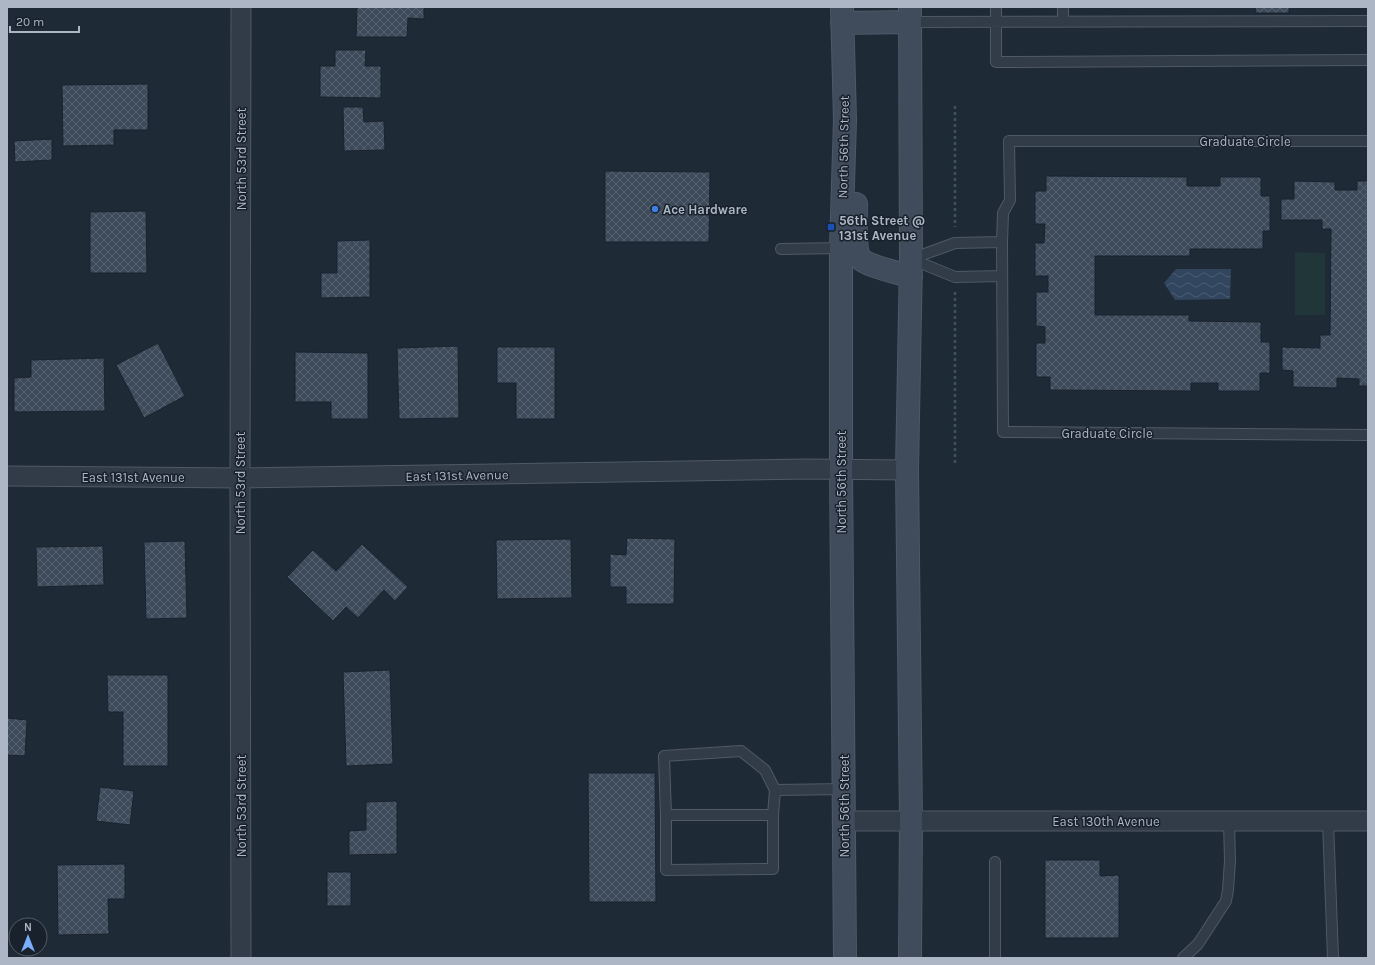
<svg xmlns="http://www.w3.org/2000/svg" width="1375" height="965" viewBox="0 0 1375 965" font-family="Karla,sans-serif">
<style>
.park{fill:#213638}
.water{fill:url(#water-waves)}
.building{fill:url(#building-cross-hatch);stroke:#1a232e}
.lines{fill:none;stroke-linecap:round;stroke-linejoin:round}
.lane-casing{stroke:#505966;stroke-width:12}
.street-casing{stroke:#505966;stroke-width:21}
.secondary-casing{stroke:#505966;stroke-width:24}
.path{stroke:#3e5356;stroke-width:2.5;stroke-dasharray:3 3;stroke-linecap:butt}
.lane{stroke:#323b48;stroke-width:10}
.street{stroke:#323b48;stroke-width:19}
.secondary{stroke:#404b5b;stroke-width:22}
.shop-dot{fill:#3f7fe0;stroke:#18212c;stroke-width:1.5}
.transit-dot{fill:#1a4fb4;stroke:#18212c;stroke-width:1.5}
.labels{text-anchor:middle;stroke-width:3;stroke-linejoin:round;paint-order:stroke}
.street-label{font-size:13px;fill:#acb6c5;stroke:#18212c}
.poi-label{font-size:13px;font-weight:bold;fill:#acb6c5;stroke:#18212c;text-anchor:start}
</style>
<defs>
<pattern id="water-waves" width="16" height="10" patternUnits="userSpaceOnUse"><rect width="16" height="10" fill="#31455f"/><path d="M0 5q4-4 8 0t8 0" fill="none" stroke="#4c5e74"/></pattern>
<pattern id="building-cross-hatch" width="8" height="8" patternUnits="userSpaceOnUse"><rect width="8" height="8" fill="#3c4a5a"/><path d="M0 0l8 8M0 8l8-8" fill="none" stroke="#566270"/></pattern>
</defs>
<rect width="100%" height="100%" fill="#1f2a37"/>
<path class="park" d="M1295,252L1325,253V315H1295Z"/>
<path class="water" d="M1176,269H1231L1230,299L1175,300L1164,283Z"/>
<path class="building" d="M357,7H424V19L408,18L407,37H356Z
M1256,7H1289V13H1255Z
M335,50H366L365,66H381V98L320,97V66H335Z
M148,84V130H114V145L63,146L62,85Z
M343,107H363L364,122L384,121L385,150L344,151Z
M52,139V160L15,162L14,141Z
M605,171L710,172L709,242H605Z
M1046,176L1187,177V186H1220V177H1261V196H1270V231H1263V249H1190V256H1095V315H1189V321L1261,322V342H1270V373H1260V391H1218V383H1191V391L1050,390V377H1036V343H1045V327L1036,326V292H1048V276H1035V243H1044L1045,224H1035V191H1046Z
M1294,181L1335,182V190H1357V181H1368V386H1359V379L1337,378V388L1293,387V371L1282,370V347L1320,348V335H1330L1331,229H1322V220H1281V199H1294Z
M146,211L147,273H90V212Z
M370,240V297L321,298V273H337V241Z
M158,343L185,396L144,418L116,365Z
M458,346L459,418L399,419L397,348Z
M497,347H555V419H516V383H497Z
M295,352L368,353V419H331V402H295Z
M104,358L105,411L14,412V378L31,377V360Z
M627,538L675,539L674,604H626V587H610V554L626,555Z
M571,539L572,598L497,599L496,540Z
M185,541L187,618L146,619L144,542Z
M362,544L408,587L395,601L384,590L358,618L346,607L333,621L287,577L313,550L336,571Z
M103,546L104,585L37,587L36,547Z
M390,670L393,764L346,766L343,672Z
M107,675H168V766H123V712H108Z
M7,718L27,720L25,756L7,755Z
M588,773H655L656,902H589Z
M100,787L134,791L130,825L96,821Z
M397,801V854L349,855V831L366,830V802Z
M1045,860H1100V876L1119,875V938H1045Z
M125,864V899H108L109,934L58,935L57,865Z
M327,872H351V906H327Z"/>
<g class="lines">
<defs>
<path id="lane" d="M996,7V62L1368,60
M910,22L1368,21
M1063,22V7
M1368,141H1009L1010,200L1003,213L1002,242L1003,432L1368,435
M781,249L841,248
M911,259L955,277L1002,276
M911,259L955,243L1002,242
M775,790L773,815V869L666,870V815L664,756L741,751L765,770L775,790L844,789
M666,815H773
M1328,821L1333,958
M995,958V862
M1183,958L1198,944L1226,901L1228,890L1230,861L1229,821"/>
<path id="street" d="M241,7L240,478L241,958
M7,476L240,478L806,469L907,470
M844,821H1368"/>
<path id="secondary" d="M842,7L845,120L841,248V469L845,958
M910,7L911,259L907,470L911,821L910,958
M842,23L910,22
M856,204C856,216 854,251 861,259C867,266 900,273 911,277"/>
</defs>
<use href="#lane" class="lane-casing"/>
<use href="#street" class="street-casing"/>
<use href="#secondary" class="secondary-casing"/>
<path class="path" d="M955,106V227
M955,292V466"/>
<use href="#lane" class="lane"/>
<use href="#street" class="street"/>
<use href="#secondary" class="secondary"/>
</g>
<circle class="shop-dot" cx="655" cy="209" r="4"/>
<rect class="transit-dot" x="827" y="223" width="8" height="8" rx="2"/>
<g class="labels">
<g class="street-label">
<text x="1245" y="146">Graduate Circle</text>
<text transform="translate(843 147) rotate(-89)" y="5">North 56th Street</text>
<text transform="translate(241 159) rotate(-90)" y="5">North 53rd Street</text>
<text x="1107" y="438">Graduate Circle</text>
<text transform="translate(457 475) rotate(-1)" y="5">East 131st Avenue</text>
<text x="133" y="482">East 131st Avenue</text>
<text transform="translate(841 482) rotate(-90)" y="5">North 56th Street</text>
<text transform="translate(240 483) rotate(-90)" y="5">North 53rd Street</text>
<text transform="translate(241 806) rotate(-90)" y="5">North 53rd Street</text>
<text transform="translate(844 806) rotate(-90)" y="5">North 56th Street</text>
<text x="1106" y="826">East 130th Avenue</text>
</g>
<g class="poi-label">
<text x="663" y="214">Ace Hardware</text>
<text x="839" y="225">56th Street @<tspan x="839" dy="15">131st Avenue</tspan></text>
</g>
</g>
<rect width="1375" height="965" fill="none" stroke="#acb6c5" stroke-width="16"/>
<g transform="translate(28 937)"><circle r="19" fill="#18212c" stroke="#535d69"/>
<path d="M0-3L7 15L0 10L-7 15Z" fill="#7aaefc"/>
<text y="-6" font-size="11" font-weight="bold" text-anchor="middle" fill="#acb6c5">N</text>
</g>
<path d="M10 26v6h69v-6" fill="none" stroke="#acb6c5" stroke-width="2"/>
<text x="16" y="26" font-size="12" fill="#acb6c5" stroke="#18212c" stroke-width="3" paint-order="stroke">20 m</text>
</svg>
